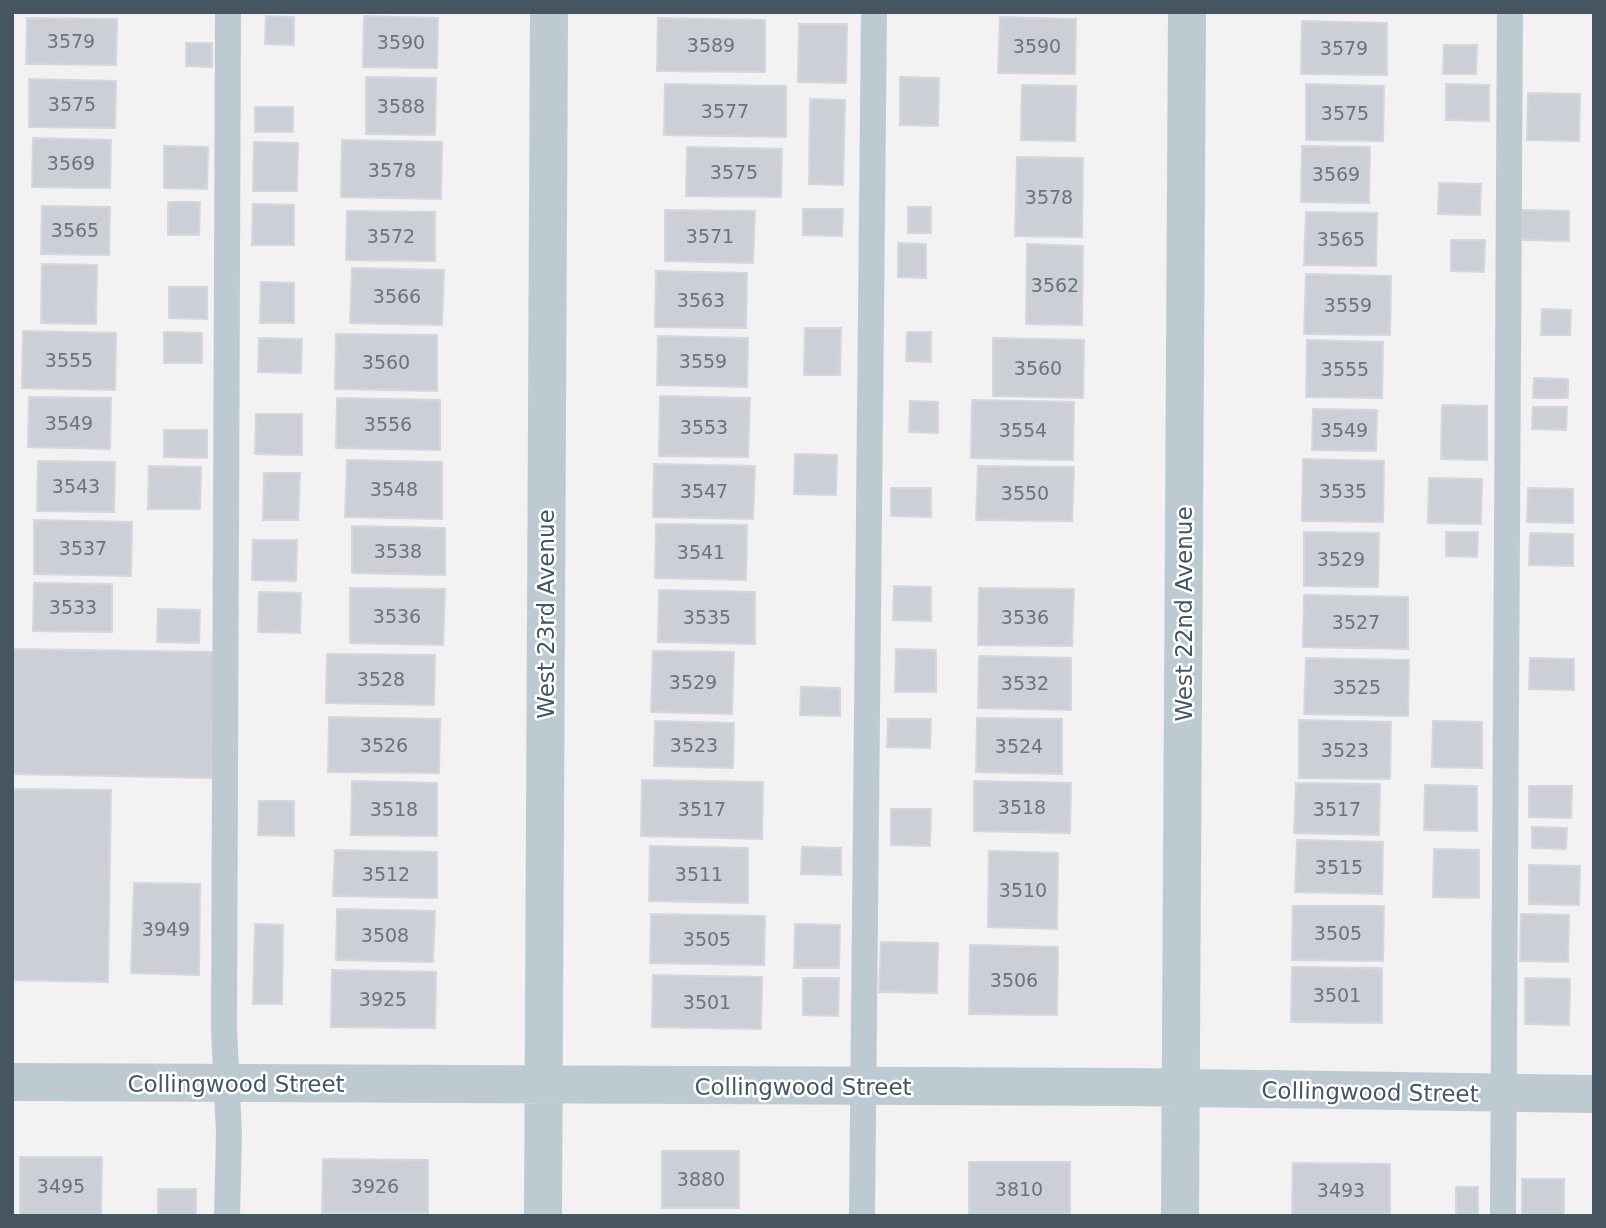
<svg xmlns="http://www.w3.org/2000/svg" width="1606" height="1228" viewBox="0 0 1606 1228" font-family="'DejaVu Sans',sans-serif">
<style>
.building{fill:#ccd0d6;stroke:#d4d7dd;stroke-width:2}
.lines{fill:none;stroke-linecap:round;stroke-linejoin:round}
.service{stroke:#bdcad2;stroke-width:26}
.minor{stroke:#bdcad2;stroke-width:38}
.labels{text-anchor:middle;stroke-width:5;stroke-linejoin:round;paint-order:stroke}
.number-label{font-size:19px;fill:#68747e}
.street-label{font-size:23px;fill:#465661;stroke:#fff}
</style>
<rect width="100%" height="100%" fill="#f3f1f1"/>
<path class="building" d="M266,16L294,17V45L265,44Z
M364,16L438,18L437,68L363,67Z
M1000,17L1076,19L1075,74L998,73Z
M27,18L117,19L116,65L26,64Z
M658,18L765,20V72L657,71Z
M1302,21L1387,23V75L1301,74Z
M799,24H847L846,83L798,82Z
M186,43H212V67L186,66Z
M1444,45H1477L1476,74H1443Z
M366,77L436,78L435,135L366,134Z
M900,77L939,78L938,126L900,125Z
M29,79L116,81L115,128L29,127Z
M665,84L786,86V137L664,135Z
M1306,84L1384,86L1383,141L1306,140Z
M1446,84L1489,85V121L1446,120Z
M1022,85L1076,86L1075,141L1021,140Z
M1528,93L1580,94L1579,141L1527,140Z
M810,99L845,100L843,185L809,184Z
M255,107H293V132H255Z
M33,138L111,140L110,188L32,187Z
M342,140L442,142L441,199L341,197Z
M254,142L298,143L297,191H253Z
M164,146L208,147L207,189L164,188Z
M1302,146L1370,147L1369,203L1301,202Z
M687,147L782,149L781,197L686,196Z
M1017,157L1083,158L1082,237L1015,236Z
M1439,183L1481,184L1480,215L1438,214Z
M168,202H200L199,235H168Z
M253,204L294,205V245H252Z
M42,206L110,207L109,255L41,254Z
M908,207H931V233H908Z
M803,209H843L842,236L803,235Z
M665,210L755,211L753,263L665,261Z
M1522,210L1569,211V241L1521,240Z
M347,211L435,212V261L346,260Z
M1306,212L1377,213L1376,266L1304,265Z
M1451,240H1485L1484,272L1451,271Z
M898,243L926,244V278L898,277Z
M1027,244L1083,246L1082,325L1026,324Z
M42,264L97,265L96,324L41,323Z
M352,268L444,270L442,325L350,323Z
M656,271L747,273L746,328L655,327Z
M1306,274L1391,276L1390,335L1304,334Z
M261,282L294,283V323H260Z
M169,287H207V319L169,318Z
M1542,309L1571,310L1570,335H1541Z
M805,328H841L840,375H804Z
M23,331L116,333L115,390L22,388Z
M164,332L202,333V363H164Z
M907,332H931V362L906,361Z
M336,334L437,335V391L335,389Z
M658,336L748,338L747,387L657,385Z
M259,338L302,339L301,373L258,372Z
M993,338L1084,340L1083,398L993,396Z
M1307,340L1383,342L1382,398L1306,397Z
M1534,378L1568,379V398H1533Z
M660,396L750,398L748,457L659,456Z
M29,397L111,398L110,449L28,447Z
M337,398L440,400V450L336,448Z
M972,400L1074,402L1073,460L971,458Z
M910,401L938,402V433L909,432Z
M1442,405L1487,406V460L1441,459Z
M1533,407H1567L1566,430L1532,429Z
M1313,409L1377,410L1376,451L1312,450Z
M256,414H302V455L255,454Z
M164,430H207V458L164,457Z
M795,454L837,455L836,495L794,494Z
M1303,459L1384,461L1383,522L1302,521Z
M347,460L442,462V519L345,517Z
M38,461L115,462L114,512L37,511Z
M654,464L755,466L753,519L653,517Z
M149,466L201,467L200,509H148Z
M978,466L1074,467L1072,521L976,520Z
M264,473H300L298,520H263Z
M1429,478L1482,479L1481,524L1428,523Z
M891,488H931V517L891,516Z
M1528,488L1573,489V523L1527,522Z
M34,520L132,522L131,576L34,574Z
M656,524L747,525L746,580L655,578Z
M352,526L445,528V575L352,573Z
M1304,532L1379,533L1378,587L1304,586Z
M1446,532H1478L1477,557L1446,556Z
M1530,533L1573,534V566L1529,565Z
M253,540H297L296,581L252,580Z
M34,583L112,584V632L33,631Z
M894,586L931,587V621L893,620Z
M350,588L445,589L443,645L350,643Z
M979,588L1074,589L1072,646L978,645Z
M659,590L755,592V644L658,642Z
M259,592L301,593L300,633L258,632Z
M1304,595L1408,597V649L1303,647Z
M158,609L200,610L199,643L157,642Z
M12,649L214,652L212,778L12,774Z
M896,649L936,650V692H895Z
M653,651L734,652L732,714L651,712Z
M327,654L435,655L434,705L326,703Z
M979,656L1071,658V710L978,708Z
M1306,658L1409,660L1408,716L1304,714Z
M1530,658L1574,659V690L1529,689Z
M801,687L840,688V716L800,715Z
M329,717L440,719L439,773L328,772Z
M977,718L1062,719V774L976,772Z
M888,719H931L930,748L887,747Z
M1299,720L1391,722L1390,779L1299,778Z
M655,721L734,723L733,768L654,766Z
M1433,721L1482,722V768L1432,767Z
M642,780L763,782L762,839L641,836Z
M352,781L437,783V836L351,835Z
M974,781L1071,783L1070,833L974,831Z
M1296,783L1380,784L1379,835L1294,833Z
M1425,785L1477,786V831L1424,830Z
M1529,786H1572L1571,818L1529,817Z
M12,789L111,790L108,982L12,980Z
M259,801H294V836L258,835Z
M891,809H931L930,846L891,845Z
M1532,827L1567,828L1566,849L1532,848Z
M1297,840L1383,842L1382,894L1295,892Z
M650,846L748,848V903L649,901Z
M802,847L841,848V875L801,874Z
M1434,849L1479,850V898L1433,897Z
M335,850L437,852V898L333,896Z
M989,851L1058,853L1057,929L988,927Z
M1529,865L1580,866L1579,905L1529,904Z
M134,883L200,884L199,975L131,973Z
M1293,906H1384L1383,961L1292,960Z
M337,909L435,911L433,962L336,960Z
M651,914L765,916L764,965L650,963Z
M1521,914L1569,915L1568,962L1520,961Z
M255,924L283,925L282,1004H253Z
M795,924L840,925L839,968H794Z
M881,942L938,943L937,993L879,992Z
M970,945L1058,947L1057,1015L969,1014Z
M1292,967L1382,968V1023L1291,1022Z
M332,970L436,972L435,1028L331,1027Z
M653,975L762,977L761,1029L652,1027Z
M803,978H839L838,1016L803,1015Z
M1525,978L1570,979L1569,1025L1525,1024Z
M662,1151H739V1208H662Z
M20,1157H102L101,1216L20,1215Z
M323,1159L428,1160V1213H322Z
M969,1162H1070V1216H969Z
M1293,1163L1390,1164V1216H1292Z
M1522,1179H1564V1216H1522Z
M1456,1187H1478V1216H1456Z
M158,1189H196V1216H158Z"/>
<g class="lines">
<path class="service" d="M227,1216L229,1134L224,1029L228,12
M862,1216L874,12
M1503,1216L1510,12"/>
<path class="minor" d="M12,1082L1129,1087L1594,1094
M543,1216L549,12
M1180,1216L1187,12"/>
</g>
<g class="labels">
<g class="number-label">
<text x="71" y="48">3579</text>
<text x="401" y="49">3590</text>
<text x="711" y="52">3589</text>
<text x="1037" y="53">3590</text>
<text x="1344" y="55">3579</text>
<text x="72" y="111">3575</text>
<text x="401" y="113">3588</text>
<text x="725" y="118">3577</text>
<text x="1345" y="120">3575</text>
<text x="71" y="170">3569</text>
<text x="392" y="177">3578</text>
<text x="734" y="179">3575</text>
<text x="1336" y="181">3569</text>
<text x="1049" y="204">3578</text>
<text x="75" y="237">3565</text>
<text x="391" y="243">3572</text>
<text x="710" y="243">3571</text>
<text x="1341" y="246">3565</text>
<text x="1055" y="292">3562</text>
<text x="397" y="303">3566</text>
<text x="701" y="307">3563</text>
<text x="1348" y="312">3559</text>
<text x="69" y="367">3555</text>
<text x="703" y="368">3559</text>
<text x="386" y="369">3560</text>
<text x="1038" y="375">3560</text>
<text x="1345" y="376">3555</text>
<text x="69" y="430">3549</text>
<text x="388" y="431">3556</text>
<text x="704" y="434">3553</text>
<text x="1023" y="437">3554</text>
<text x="1344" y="437">3549</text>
<text x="76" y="493">3543</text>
<text x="394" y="496">3548</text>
<text x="704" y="498">3547</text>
<text x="1343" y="498">3535</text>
<text x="1025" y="500">3550</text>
<text x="83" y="555">3537</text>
<text x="398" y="558">3538</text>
<text x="701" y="559">3541</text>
<text x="1341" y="566">3529</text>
<text x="73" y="614">3533</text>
<text x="397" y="623">3536</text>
<text x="707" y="624">3535</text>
<text x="1025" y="624">3536</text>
<text x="1356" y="629">3527</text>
<text x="381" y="686">3528</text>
<text x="693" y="689">3529</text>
<text x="1025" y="690">3532</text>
<text x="1357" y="694">3525</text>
<text x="384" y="752">3526</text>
<text x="694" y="752">3523</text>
<text x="1019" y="753">3524</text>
<text x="1345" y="757">3523</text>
<text x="1022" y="814">3518</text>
<text x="394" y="816">3518</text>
<text x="702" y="816">3517</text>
<text x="1337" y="816">3517</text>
<text x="1339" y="874">3515</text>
<text x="386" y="881">3512</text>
<text x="699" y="881">3511</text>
<text x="1023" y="897">3510</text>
<text x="166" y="936">3949</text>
<text x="1338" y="940">3505</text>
<text x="385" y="942">3508</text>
<text x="707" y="946">3505</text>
<text x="1014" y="987">3506</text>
<text x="1337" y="1002">3501</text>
<text x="383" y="1006">3925</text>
<text x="707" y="1009">3501</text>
<text x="701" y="1186">3880</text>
<text x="61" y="1193">3495</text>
<text x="375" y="1193">3926</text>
<text x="1019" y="1196">3810</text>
<text x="1341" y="1197">3493</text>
</g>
<g class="street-label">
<text transform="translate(546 614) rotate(-90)" y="8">West 23rd Avenue</text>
<text transform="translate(1184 614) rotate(-90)" y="8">West 22nd Avenue</text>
<text x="236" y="1092">Collingwood Street</text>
<text x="803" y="1095">Collingwood Street</text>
<text transform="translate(1370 1092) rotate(1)" y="8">Collingwood Street</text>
</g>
</g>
<rect width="1606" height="1228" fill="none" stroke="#465661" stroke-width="28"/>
</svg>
